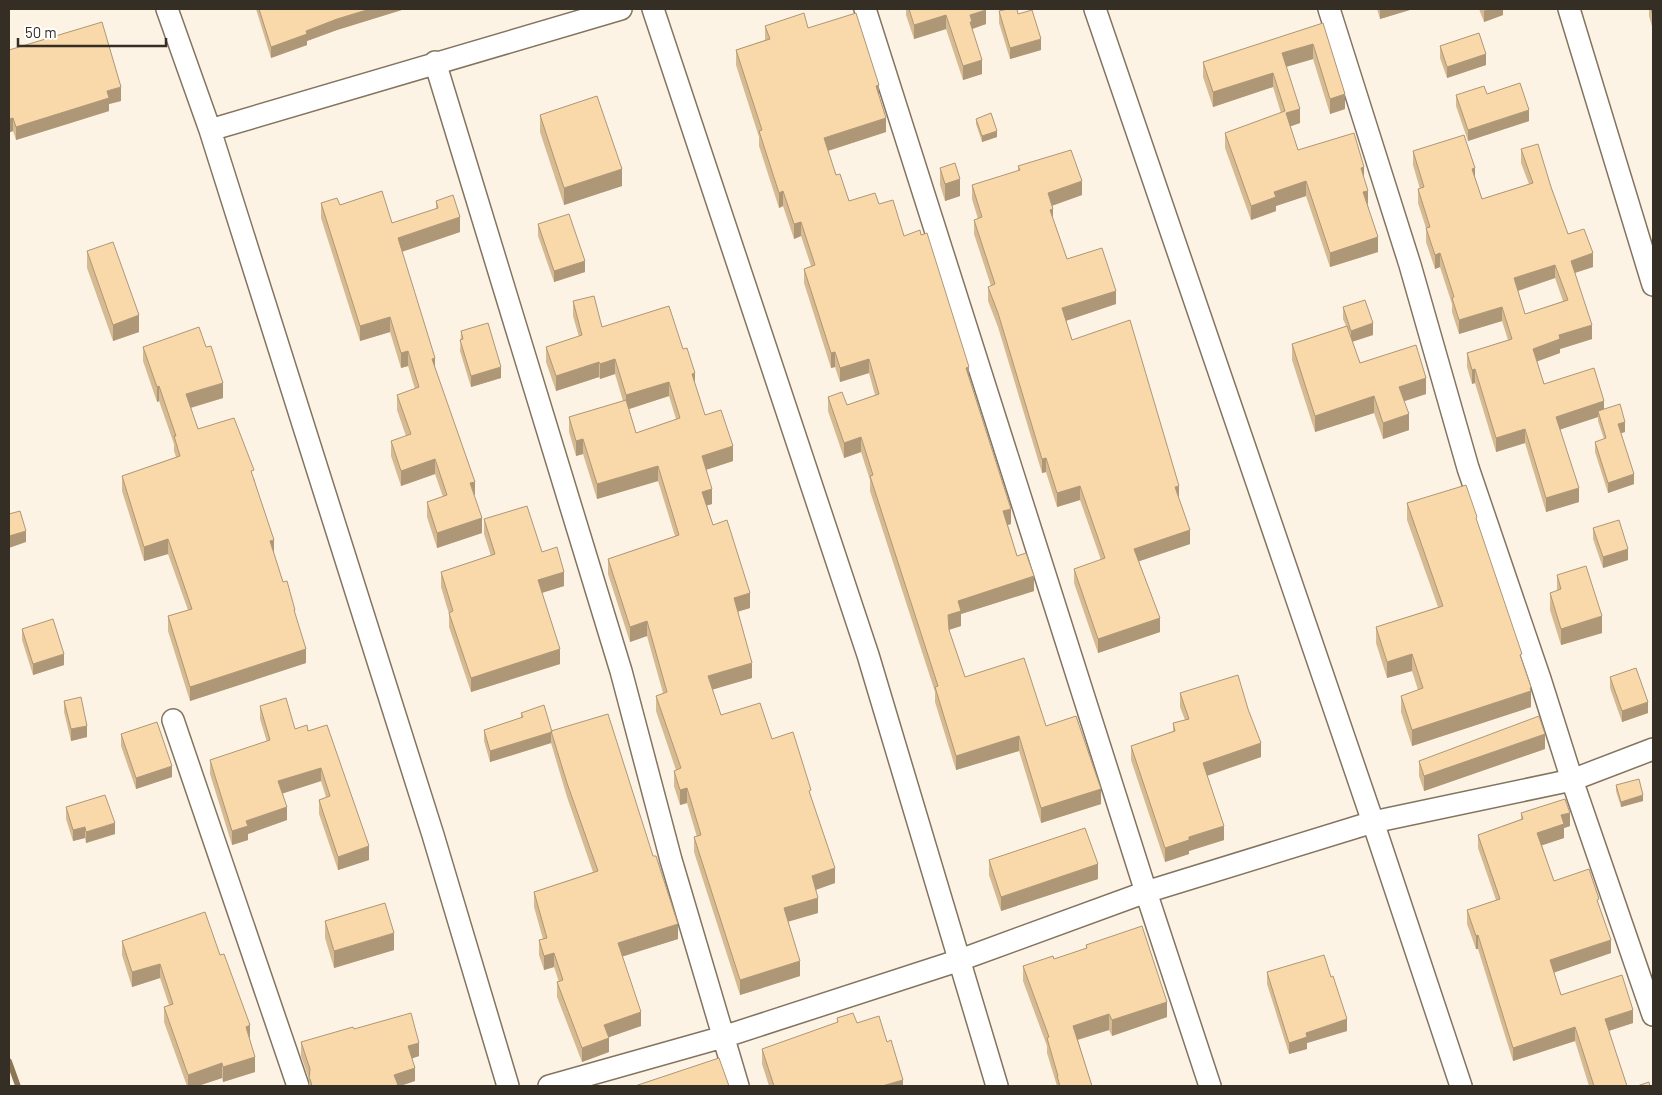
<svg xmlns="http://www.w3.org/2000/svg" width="1662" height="1095" viewBox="0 0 1662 1095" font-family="Barlow,sans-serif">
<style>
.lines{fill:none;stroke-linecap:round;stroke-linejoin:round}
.stream{stroke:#8c7553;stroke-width:5.5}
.minor-casing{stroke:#83745f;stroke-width:24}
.minor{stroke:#fff;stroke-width:21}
.wall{fill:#d6ba92;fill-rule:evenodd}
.shaded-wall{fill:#ae9777}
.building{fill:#f9d8aa;stroke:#ae9777;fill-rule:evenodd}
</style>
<rect width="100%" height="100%" fill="#fdf3e5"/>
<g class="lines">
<path class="stream" d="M9,1061L18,1086"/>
<defs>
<path id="minor" d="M167,9L210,130L433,835L508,1086
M653,9L868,655L997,1086
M865,9L1146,892L1210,1086
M1095,9L1373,822L1461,1086
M1329,9L1410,265L1468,468L1540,679L1572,780L1653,1015
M1569,9L1653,285
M435,62L621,671L671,860L738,1086
M210,130L621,9
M173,720L298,1086
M549,1086L723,1037L960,960L1146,892L1373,822L1572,780L1653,749"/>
</defs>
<use href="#minor" class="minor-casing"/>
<use href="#minor" class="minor"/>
</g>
<path class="wall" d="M256,9H405L337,30L307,41V45L271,58Z
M906,9H985L986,24L972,29L982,74L963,80L946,29L914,39L906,15Z
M1377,9H1413L1380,19Z
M1479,9H1503V15L1484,22Z
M1649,9H1653V30L1649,16Z
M999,11L1018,14L1041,50L1010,59L999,23Z
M1323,23L1345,109L1330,114L1313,59L1286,67L1300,123L1290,126L1298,150L1364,178L1368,205L1378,252L1330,267L1306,196L1276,206V211L1251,220L1225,148V133L1281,113L1273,87L1213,107L1203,77V62Z
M765,26L808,28L879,96L886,132L828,151L836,175L849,201L879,204L904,236L969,377L1011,524L1008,525L1017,556L1034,591L961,614V626L949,630L965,677L1046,726L1101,804L1041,823L1019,751L956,770L935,702V692L870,491V480L861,452L844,458L828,411V397L847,405L875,395L869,373L840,382L835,367L831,368L804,283V269L811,266L801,236L794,239L783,206L779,208L759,146V137L736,65V50L765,40Z
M1440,46L1486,65L1447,78L1440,58Z
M9,50L121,101L109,104V111L16,140L13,131Z
M1487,94L1529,121L1468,141L1456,106V95Z
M540,115L622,186L564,205L540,132Z
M976,119L997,137L982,142L976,124Z
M1521,149L1551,187L1568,234L1593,267L1575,273L1592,339L1560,349V353L1537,361L1544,384L1604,409L1625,432L1621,433L1634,484L1608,493L1595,452V442L1604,439L1598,421V417L1560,429L1579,502L1546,512L1525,443L1496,452L1475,383L1472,384L1467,367V353L1508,340L1502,321L1459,334L1452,312V304L1440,267L1435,269L1426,242V228L1418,203V189H1420L1413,165V151L1475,177L1482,199L1529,184L1521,163ZM1555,278L1563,301L1525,314L1518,291Z
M1018,166L1082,195L1052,206L1053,218L1067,259L1116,304L1066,321L1072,340L1179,500L1190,544L1139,561L1160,632L1098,653L1074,583V569L1101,560L1080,500L1057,507L1046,472L1042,473L998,327L988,301V287L991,286L974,234V220L978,219L972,199V185L1018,171Z
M940,168L960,196L945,201L940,185Z
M436,201L460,232L402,252L435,367L474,496L482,533L437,548L427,517V502L443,497L435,474L401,486L391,456V441L406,436L397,410V395L415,389L408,366L401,368L390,332L360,341L321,218V203L340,205L392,223L436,209Z
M538,224L585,272L554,282L538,236Z
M87,251L139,332L113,341L87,268Z
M573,301L602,327L683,349L695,384L705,415L733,461L706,470L712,504L707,505L713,525L750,608L738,611L752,678L712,689L721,715L772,739L811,797L835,883L816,890L818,913L788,921L800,976L740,995L694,852V837H697L687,803L680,805L674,786V771L676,770L656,711V696L663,693L647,636L630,642L608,574V559L675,536L658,481L597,499L583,454L576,456L569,432V417L623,401L615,374L600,379L599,377L556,391L546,362V347L579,337L573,316ZM669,396L676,419L636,433L629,409Z
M1343,307L1373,335L1352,342L1360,363L1426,394L1404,401L1409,430L1383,439L1374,413L1315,432L1292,360V344L1346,326L1343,319Z
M461,331L501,378L471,387L460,351Z
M143,347L223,398L191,408L198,429L254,478L274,554L283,582L295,615L306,663L190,701L168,631V616L188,610L168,554L144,561L122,491V476L176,457L174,451V444L159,401L157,402L143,361Z
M1407,503L1477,523L1522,662L1531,703V707L1412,746L1401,712V696L1418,690L1412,671L1387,678L1376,643V627L1438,607L1407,520Z
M484,519L542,552L564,586L542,593L560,664L471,692L449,627V614L441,587V572L491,556L484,534Z
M1593,528L1628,560L1603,568L1593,539Z
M1557,575L1602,633L1561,645L1550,610V593L1557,591Z
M22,629L64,665L33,675L22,640Z
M1610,677L1648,713L1622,722L1610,688Z
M1180,693L1261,757L1207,776L1224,840L1189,851V854L1165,862L1131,760V746L1173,731V723L1185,720L1180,707Z
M64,701L87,737L71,741L64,712Z
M260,706L295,729L308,731L369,860L338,870L319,814V800L326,797L321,781L283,793L287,820L248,834V840L232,845L210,774V760L267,742L260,719Z
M521,713L552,731L678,939L622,956L641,1026L609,1037V1052L582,1062L557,997V982H559L554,967L544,970L539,955V940L543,939L534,907V892L593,872L567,797L551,743L490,762L484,741V730L521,718Z
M121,734L172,777L136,789L121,746Z
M1545,749L1424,791L1419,776V761Z
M1616,785L1643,801L1621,807L1616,791Z
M66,807L115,834L86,843L85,838L73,841L66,819Z
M1521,813L1570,826L1564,828V838L1542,845L1554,881L1599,906L1611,953L1554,972L1561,995L1633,1023L1609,1031L1627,1086H1589L1575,1041L1513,1061L1478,949H1476L1467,924V910L1496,900L1478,848V835L1521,819Z
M989,860L1098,879L1001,911L989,875Z
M325,921L394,950L334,968L325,938Z
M1653,928V949L1652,944V929Z
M122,941L220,955L250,1040L255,1072L223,1082L222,1078L198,1086H187L164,1022V1007L169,1005L160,978L132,987L122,955Z
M1086,945L1167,1017L1112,1036L1109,1030L1078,1040L1092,1086H1057L1047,1053V1046L1023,981V966L1054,959L1086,949Z
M1267,972L1331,977L1347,1031L1307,1043V1049L1289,1054L1267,984Z
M837,1018L857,1023L887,1042L903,1086H769L762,1064V1049L837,1023Z
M354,1029L419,1056L412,1058L415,1081L400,1086H309V1079L301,1056V1042Z"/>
<path class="shaded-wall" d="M370,9H405L337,30L307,41V45L271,58V47L306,31L337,19Z
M1380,9H1413L1380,19Z
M1489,9H1503V15L1484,22V11Z
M986,10V24L972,29L970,37V15Z
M946,15V29L914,39V25Z
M1041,39V50L1010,59V48Z
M1313,44V59L1282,68V53Z
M1486,54V65L1447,78V67Z
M982,60V74L963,80V66Z
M1273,73V87L1213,107V92Z
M879,85V99L876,86Z
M121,87V101L109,104V111L16,140V127L107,91Z
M1345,94V109L1330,114V99Z
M1300,109V123L1286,128V113Z
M1529,110V121L1468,141V130Z
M13,118V131L9,133V119Z
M886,118V132L824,152V138Z
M997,131V137L982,142V136Z
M1364,167V181L1361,168Z
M1475,168V182L1472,169Z
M622,169V186L564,205V188Z
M960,179V196L945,201V184Z
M1082,181V195L1048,207V193Z
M1306,181V196L1276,206V211L1251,220V206L1274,192Z
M783,191V206L779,208V193Z
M1368,191V205L1363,192Z
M1053,209V223L1050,210Z
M460,217V232L398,253V238Z
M801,222V236L794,239V224Z
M1378,237V252L1330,267V253Z
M1440,253V267L1435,269V255Z
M1593,253V267L1571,274V261Z
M585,261V272L554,282V271Z
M1555,265V278L1514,292V278Z
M1116,291V304L1062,322V308Z
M1502,307V321L1459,334V320Z
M139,315V332L113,341V325Z
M390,317V332L360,341V326Z
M1373,323V335L1351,342V331Z
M1592,325V339L1560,349V353L1533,363V349L1559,335Z
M408,351V366L401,368V353Z
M835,352V367L831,368V353Z
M435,358V373L432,359Z
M615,359V374L600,379V364Z
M869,359V373L840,382V368Z
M599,362V377L556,391V376Z
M501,367V378L471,387V376Z
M969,367V382L966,368Z
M1475,369V383L1472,384V370Z
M695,373V388L692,374Z
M1426,378V394L1399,403V387Z
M669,382V396L626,410V395Z
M223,383V398L186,409V394Z
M159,386V401L157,402V387Z
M1374,396V413L1315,432V416Z
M1604,401V415L1598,411V417L1556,431V417Z
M1409,414V430L1383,439V423Z
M1625,422V432L1618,434V424Z
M1525,429V443L1496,452V438Z
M861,437V452L844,458V443Z
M583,439V454L576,456V441Z
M733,446V461L702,471V456Z
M1046,458V472L1042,473V459Z
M435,459V474L401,486V471Z
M658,466V481L597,499V484Z
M1634,474V484L1608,493V483Z
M475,482V496L470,483Z
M1080,486V500L1057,507V493Z
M1179,486V500L1175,487Z
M1579,488V502L1546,512V498Z
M712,489V504L702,507V492Z
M1011,509V524L1003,526V511Z
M482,518V533L437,548V533Z
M1190,530V544L1134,563V549Z
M26,531V542L9,548V536Z
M168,539V554L144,561V547Z
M274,540V554L270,541Z
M1628,549V560L1603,568V557Z
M564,572V586L538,594V580Z
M1034,576V591L961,614V626L948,630V615L958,601Z
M750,593V608L734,613V598Z
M1602,616V633L1561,645V629Z
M1160,618V632L1098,653V639Z
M647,621V636L630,642V627Z
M306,649V663L190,701V687Z
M560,649V664L471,692V678Z
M64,654V665L33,675V664Z
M1412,654V671L1387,678V662Z
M752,663V678L708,691V676Z
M1531,687V707L1412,746V730Z
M1648,702V713L1622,722V711Z
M87,726V737L71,741V729Z
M551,732V743L490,762V751Z
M1545,734V749L1424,791V776Z
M1019,736V751L956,770V756Z
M1261,743V757L1203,777V763Z
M172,766V777L136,789V778Z
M321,768V781L278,795V781Z
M687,788V803L680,805V790Z
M1101,789V804L1041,823V808Z
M1643,795V801L1621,807V802Z
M287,807V820L248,834V840L232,845V831L246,821Z
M1570,813V826L1564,828V838L1537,847V833L1561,815Z
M115,823V834L86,843V832Z
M1224,826V840L1189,851V854L1165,862V848L1189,837Z
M85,827V838L73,841V830Z
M369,846V860L338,870V857Z
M1098,864V879L1001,911V897Z
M835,868V883L812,891V876Z
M818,898V913L784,923V908Z
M678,924V939L618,958V943Z
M394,933V950L334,968V951Z
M1478,935V949H1476V936Z
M1611,940V953L1550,974V960Z
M554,953V967L544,970V956Z
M800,961V976L740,995V980Z
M160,964V978L132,987V972Z
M1167,1002V1017L1112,1036V1020Z
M1633,1010V1023L1605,1032V1019Z
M641,1012V1026L604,1039V1025Z
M1109,1014V1030L1073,1041V1026Z
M1347,1019V1031L1307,1043V1049L1289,1054V1043L1306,1033Z
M250,1025V1040L246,1027Z
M1575,1027V1041L1513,1061V1048Z
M609,1038V1052L582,1062V1048Z
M419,1043V1056L408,1060V1046Z
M255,1057V1072L223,1082V1067Z
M222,1063V1078L198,1086H188V1075Z
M415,1068V1081L400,1086H393L394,1075Z
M903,1080V1086H882Z"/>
<path class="building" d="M259,9H370L337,19L306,31L307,34L271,47Z
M909,9H985L986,10L970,15L972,22H970L982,60L963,66L946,15L914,25Z
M1008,9H1017L1018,14L1032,10L1041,39L1010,48L999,11Z
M1651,9H1653V16Z
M804,13L808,28L856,13L879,85L876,86L886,118L824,138L836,175L840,174L849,201L875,193L879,204L893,200L904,236L920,230L921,235L927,233L969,367L966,368L1011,509L1003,511L1017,556L1026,553L1034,576L958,601L961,611L948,615L949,630L965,677L1024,658L1046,726L1076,716L1101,789L1041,808L1019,736L956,756L935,687L938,686L870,476L873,475L861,437L844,443L828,397L842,392L847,405L879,394L869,359L840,368L835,352L831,353L804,269L815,265L801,222L794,224L783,191L779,193L759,131L762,130L736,50L770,39L765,26Z
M102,22L121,87L107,91L109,98L16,127L13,118L9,119V50Z
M1323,23L1345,94L1330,99L1313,44L1282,53L1300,109L1286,113L1298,150L1354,133L1364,167L1361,168L1368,191L1363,192L1378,237L1330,253L1306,181L1274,192L1276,197L1251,206L1225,133L1285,111L1273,73L1213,92L1203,62Z
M1479,33L1486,54L1447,67L1440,46Z
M1520,83L1529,110L1468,130L1456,95L1484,86L1487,94Z
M597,96L622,169L564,188L540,115Z
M991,113L997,131L982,136L976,119Z
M1464,135L1475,168L1472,169L1482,199L1533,183L1521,149L1538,144L1551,187L1568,234L1584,229L1593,253L1571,261L1592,325L1559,335L1560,339L1533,349L1544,384L1594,368L1604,401L1556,417L1579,488L1546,498L1525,429L1496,438L1475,369L1472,370L1467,353L1512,339L1502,307L1459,320L1452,298L1454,297L1440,253L1435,255L1426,228L1430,227L1418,189L1424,187L1413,151ZM1555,265L1568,300L1525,314L1514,278Z
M1071,150L1082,181L1048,193L1053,209L1050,210L1067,259L1102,248L1116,291L1062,308L1072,340L1130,320L1179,486L1175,487L1190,530L1134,549L1160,618L1098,639L1074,569L1105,558L1080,486L1057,493L1046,458L1042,459L998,313L988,287L995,284L974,220L982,217L972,185L1020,170L1018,166Z
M955,163L960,179L945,184L940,168Z
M382,191L392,223L438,208L436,201L453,195L460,217L398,238L435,358L432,359L475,482L470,483L482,518L437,533L427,502L447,495L435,459L401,471L391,441L411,434L397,395L419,387L408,351L401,353L390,317L360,326L321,203L337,198L340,205Z
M569,214L585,261L554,271L538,224Z
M113,242L139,315L113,325L87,251Z
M594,296L602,327L669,306L683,349L687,348L695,373L692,374L705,415L721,410L733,446L702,456L712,489L702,492L713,525L727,520L750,593L734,598L752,663L708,676L721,715L760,703L772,739L793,732L811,790L809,791L835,868L812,876L818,898L784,908L800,961L740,980L694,837L701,835L687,788L680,790L674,771L681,768L656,696L667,692L647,621L630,627L608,559L679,535L658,466L597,484L583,439L576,441L569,417L626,400L636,433L680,418L669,382L626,395L615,359L600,364L599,362L556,376L546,347L582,335L573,301Z
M1365,300L1373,323L1351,331L1343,307Z
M488,323L501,367L471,376L460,340L463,339L461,331Z
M1347,326L1360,363L1416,345L1426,378L1399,387L1409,414L1383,423L1374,396L1315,416L1292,344Z
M199,327L206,347L211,346L223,383L186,394L198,429L234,418L254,470L251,471L274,540L270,541L283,582L287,581L295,610H294L306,649L190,687L168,616L192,609L168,539L144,547L122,476L180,456L174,436H176L159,386L157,387L143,347Z
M1620,404L1625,422L1618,424L1634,474L1608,483L1595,442L1606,438L1598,411Z
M1466,485L1477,517L1476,518L1522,654L1520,655L1531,687L1530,688L1531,691L1412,730L1401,696L1423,688L1412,654L1387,662L1376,627L1443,606L1407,503Z
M527,506L542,552L557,547L564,572L538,580L560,649L471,678L449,613L453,611L441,572L495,554L484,519Z
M20,511L26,531L9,536V514Z
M1619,520L1628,549L1603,557L1593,528Z
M1586,566L1602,616L1561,629L1550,593L1561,589L1557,575Z
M53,619L64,654L33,664L22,629Z
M1636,668L1648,702L1622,711L1610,677Z
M1238,675L1248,709L1261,743L1203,763L1224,826L1189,837V840L1165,848L1131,746L1175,731L1173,723L1189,719L1180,693Z
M81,697L87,726L71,729L64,701Z
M286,698L295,729L307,725L308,731L327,725L369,846L338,857L319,800L330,796L321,768L278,781L287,807L246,821L248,826L232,831L210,760L270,740L260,706Z
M544,705L552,732L490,751L484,730L523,717L521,713Z
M608,714L653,856H656L678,924L618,943L641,1012L604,1025L609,1038L582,1048L557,982L563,980L554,953L544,956L539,940L547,938L534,892L598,871L567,783L551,731Z
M1539,716L1545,734L1424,776L1419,761Z
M157,722L172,766L136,778L121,734Z
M1639,779L1643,795L1621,802L1616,785Z
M105,795L115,823L86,832L85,827L73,830L66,807Z
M1565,799L1570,813L1561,815L1564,824L1537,833L1554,881L1589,869L1599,899L1597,900L1611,940L1550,960L1561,995L1622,975L1633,1010L1605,1019L1627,1086H1594L1575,1027L1513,1048L1478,935L1476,936L1467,910L1500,899L1478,835L1523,819L1521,813Z
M1085,828L1098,864L1001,897L989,860Z
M385,903L394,933L334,951L325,921Z
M205,912L220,955L224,954L250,1025L246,1027L255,1057L223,1067L222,1063L188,1075L164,1007L173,1004L160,964L132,972L122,941Z
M1142,926L1167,1002L1112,1020L1109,1014L1073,1026L1092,1086H1060L1057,1076H1058L1047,1038L1049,1037L1023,966L1053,956L1054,959L1087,948L1086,945Z
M1324,955L1331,977L1333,976L1347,1019L1306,1033L1307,1037L1289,1043L1267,972Z
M411,1013L419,1043L408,1046L415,1068L394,1075L398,1085L393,1086H312L310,1079H309L310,1069L301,1042L353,1027L354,1029Z
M853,1013L857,1023L879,1016L887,1042L891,1040L903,1080L882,1086H774L762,1049L838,1022L837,1018Z
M719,1058L729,1086H635Z
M1649,1082L1650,1086H1637Z"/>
<rect width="1662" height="1095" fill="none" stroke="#342e25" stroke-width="20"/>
<path d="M18 38v8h148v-8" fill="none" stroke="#342e25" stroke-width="2.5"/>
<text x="25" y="38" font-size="15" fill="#342e25" stroke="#ffffff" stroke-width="4" paint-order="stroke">50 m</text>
</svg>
